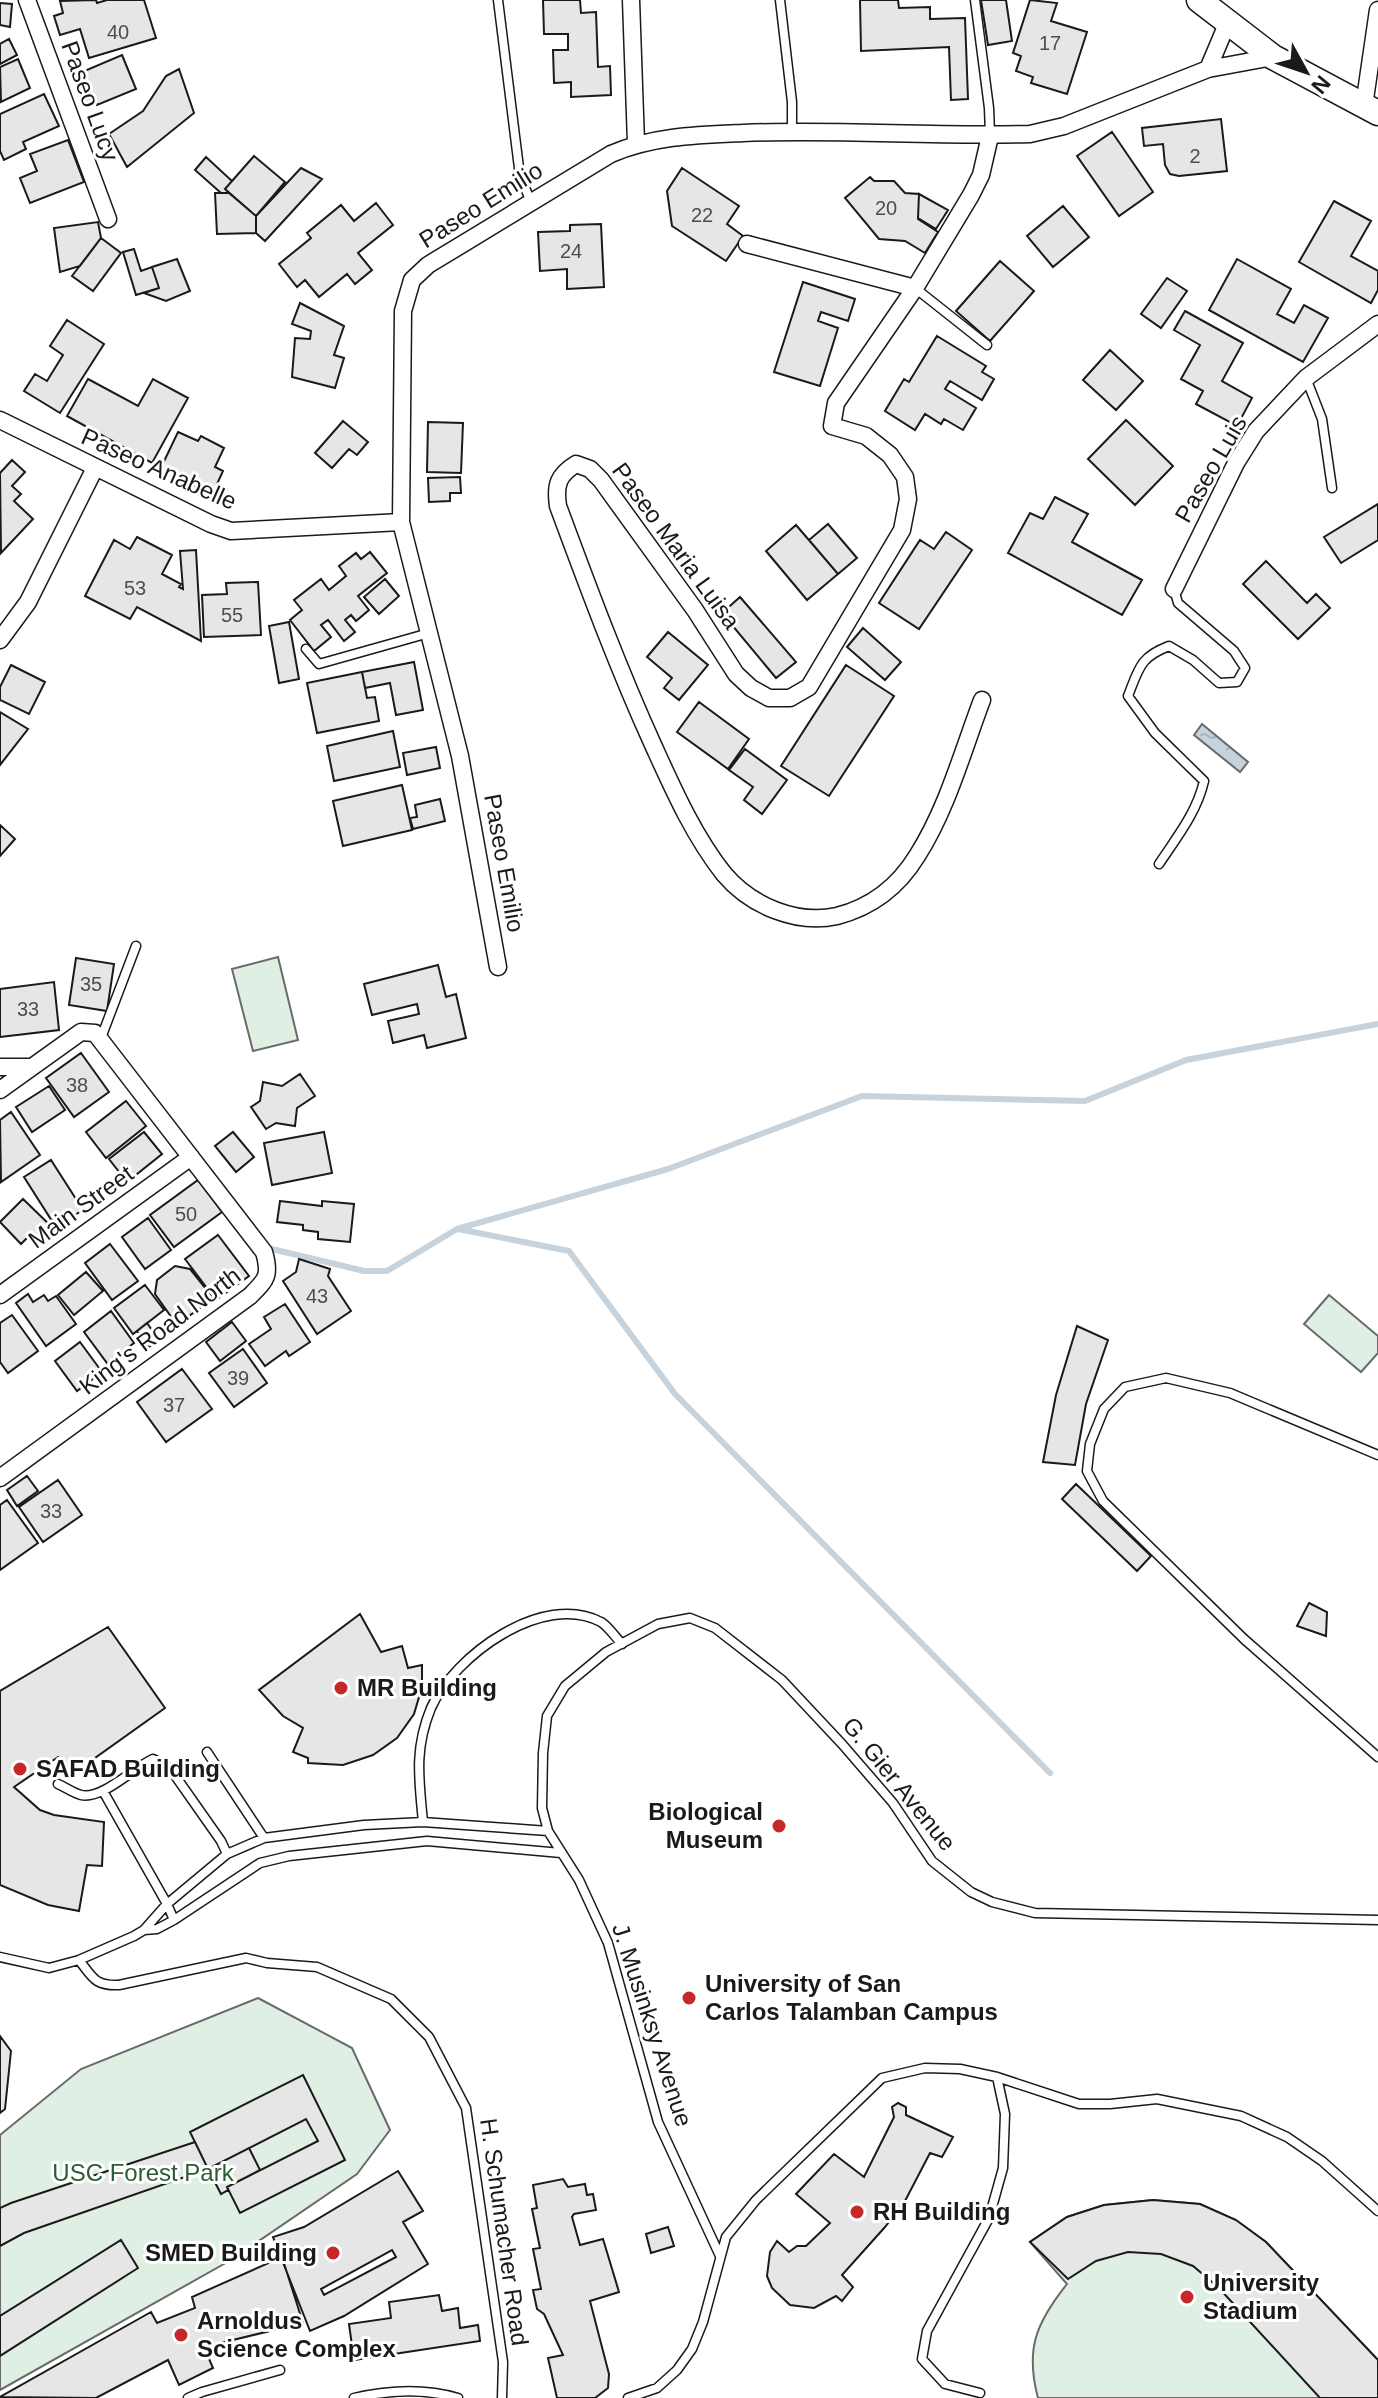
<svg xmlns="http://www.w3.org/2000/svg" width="1378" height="2398" viewBox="0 0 1378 2398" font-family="Arial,sans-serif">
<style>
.park{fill:#e0efe3;stroke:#6a6a6a;stroke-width:2}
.water{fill:url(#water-ripples);stroke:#6a6a6a;stroke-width:2}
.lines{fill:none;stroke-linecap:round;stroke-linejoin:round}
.stream{stroke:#c6d2dc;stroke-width:6}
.building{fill:#e6e6e6;stroke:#1a1a1a;stroke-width:2;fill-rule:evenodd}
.lane-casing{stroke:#1a1a1a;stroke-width:11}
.street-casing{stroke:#1a1a1a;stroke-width:19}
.secondary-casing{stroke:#1a1a1a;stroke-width:27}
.lane{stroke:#fff;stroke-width:8}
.street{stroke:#fff;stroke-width:16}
.secondary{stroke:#fff;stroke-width:24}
.poi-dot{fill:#c62828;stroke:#fff;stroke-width:3}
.labels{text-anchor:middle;stroke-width:6;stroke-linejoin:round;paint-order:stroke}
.number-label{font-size:20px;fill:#4d4d4d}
.street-label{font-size:24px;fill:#1a1a1a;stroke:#fff}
.poi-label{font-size:24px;font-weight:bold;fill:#1a1a1a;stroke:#fff;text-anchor:start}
.park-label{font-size:24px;fill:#2b5a34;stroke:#fff}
</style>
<defs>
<pattern id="water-ripples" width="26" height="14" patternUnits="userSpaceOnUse" patternTransform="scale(2)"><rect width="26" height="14" fill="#c6d2dc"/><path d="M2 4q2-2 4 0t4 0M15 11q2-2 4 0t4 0" fill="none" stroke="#aab4bc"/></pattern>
</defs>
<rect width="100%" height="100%" fill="#fff"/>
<path class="park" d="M278,957L298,1040L253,1051L232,969Z
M1329,1295L1378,1336V1353L1361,1372L1304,1324Z
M258,1998L352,2048L390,2130L357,2174L231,2260L0,2390V2135L81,2069Z
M1153,2200L1200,2204L1236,2220L1266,2242L1378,2360V2398H1038C1025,2349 1036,2323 1067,2284L1030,2242L1067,2217L1104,2205Z"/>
<path class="water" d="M1202,724L1248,762L1240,772L1194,735Z"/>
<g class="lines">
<path class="stream" d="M458,1229L569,1251L675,1394L1050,1773
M272,1249L364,1271H387L457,1229L668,1169L862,1096L1085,1101L1186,1060L1378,1024"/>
</g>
<path class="building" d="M96,0L97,3L107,0H144L156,38L89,58L80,29L60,35L54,16L63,13L60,1Z
M543,0H580L581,13L596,12L598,67L610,66L611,95L571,97V82L554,83L553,50H568V34H544Z
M860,0H898L899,8L930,7V19L965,18L968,99L951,100L949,47L861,51Z
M981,0H1006L1012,41L988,45Z
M1030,0L1057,3L1051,21L1087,32L1067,94L1031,83L1033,77L1016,71L1021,56L1013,53Z
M0,3L12,4L10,27L0,25Z
M9,39L17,55L0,64V44Z
M122,55L136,89L97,105L94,97L85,100L75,75Z
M18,59L30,88L1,102L0,67Z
M179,69L194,113L127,167L109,134L143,111L166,76Z
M44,94L59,126L23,142L26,149L4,160L0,151V114Z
M1221,119L1227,171L1179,176L1170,174L1165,165L1163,144L1144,146L1142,128Z
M1112,132L1153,192L1119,216L1077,156Z
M68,140L84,182L30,203L20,178L37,171L30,154Z
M254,156L285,182L256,216L225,189Z
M206,157L232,181L225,189L229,193H221L195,170Z
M301,168L322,179L265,241L256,233V216Z
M682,168L739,206L727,224L743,236L726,261L672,226L667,191Z
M870,177L874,181H894L905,193L919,194L918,219L938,232L925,253L905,241L879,239L845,198Z
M215,193H229L256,216V233L217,234Z
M919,194L948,210L936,229L918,218Z
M1334,201L1371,221L1351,256L1378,271V290L1371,303L1299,262Z
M376,203L393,225L358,253L372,270L355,284L347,274L319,297L305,280L297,287L279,264L311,238L307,233L341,205L354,221Z
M1063,206L1089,237L1053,267L1027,236Z
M98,222L101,238L80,266L60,272L54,228Z
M601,224L604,287L567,289V269L540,271L538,232L570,231V225Z
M101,238L121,253L93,291L72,276Z
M134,249L141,271L152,267L159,288L136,295L123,252Z
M177,259L190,291L166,301L144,293L159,288L152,267Z
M1237,259L1291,289L1277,314L1294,323L1304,305L1328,318L1303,362L1209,310Z
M1000,261L1034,291L990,341L956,311Z
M1167,278L1187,291L1161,328L1141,314Z
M803,282L855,299L848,321L821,312L818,321L838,328L820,386L774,372Z
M300,303L344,326L334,355L344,358L335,388L292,377L295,338L310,339L311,331L292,324Z
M1185,311L1243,343L1222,381L1252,398L1237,426L1196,404L1203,391L1181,379L1200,345L1174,330Z
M67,320L104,344L60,413L24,391L35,374L47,381L63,355L50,346Z
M937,336L986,366L982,372L994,379L982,400L950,381L945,389L976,408L963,430L944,419L941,424L925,414L915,430L885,411L904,379L909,382Z
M1110,350L1143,381L1116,410L1083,380Z
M88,379L138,406L153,379L188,398L152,463L67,416Z
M1126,420L1173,466L1135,505L1088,459Z
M343,421L368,442L357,455L349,449L332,468L315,453Z
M428,422L463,423L461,473L427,472Z
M178,432L198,441L201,436L224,448L215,467L223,471L217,484L227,489L219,505L193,492L196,487L180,479L177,486L157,476Z
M12,460L25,472L12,486L21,494L14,501L33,519L1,553L0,473Z
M460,477L461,493H450V501L429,502L428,478Z
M1055,497L1088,514L1072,542L1142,580L1122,615L1008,553L1030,513L1043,519Z
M1378,504V540L1341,563L1324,537Z
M828,524L857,558L838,574L809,540Z
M796,525L838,574L807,600L766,551Z
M946,532L972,550L919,629L879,603L920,540L934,549Z
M137,537L172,555L162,574L181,584L179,587L183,589L180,551L196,550L201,641L137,607L130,619L85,596L114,540L130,549Z
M370,552L387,573L358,596L369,610L356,621L351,615L345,620L355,632L344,641L328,620L321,625L331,637L314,651L290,620L302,610L294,600L321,579L329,590L346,576L339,566L356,553L361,559Z
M1266,561L1307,603L1316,594L1330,608L1298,639L1243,584Z
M385,579L399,596L379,614L364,597Z
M258,582L261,635L204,637L202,595L227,594L226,583Z
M740,597L796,662L776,678L722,613Z
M289,622L299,679L279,683L269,626Z
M863,628L901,662L885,680L847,647Z
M668,632L708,665L679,700L664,688L672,678L647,657Z
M414,662L423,710L396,715L390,683L365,688L362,672Z
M11,665L45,682L29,714L0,700V687Z
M846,665L894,696L829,796L781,766Z
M362,672L367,698L375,697L379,721L317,733L307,683Z
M699,702L749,739L728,769L677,732Z
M0,712L28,729L0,765Z
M393,731L400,767L334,781L327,746Z
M436,747L440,768L407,775L403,753Z
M745,749L787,780L762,814L744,800L753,787L729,770Z
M402,785L412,830L343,846L333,801Z
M440,799L445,821L413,829L410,818L417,817L415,805Z
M0,825L15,839L0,856Z
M76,958L114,964L107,1011L69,1005Z
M438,965L446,997L456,994L466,1038L427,1048L424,1035L393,1043L388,1021L419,1014L417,1004L372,1015L364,984Z
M54,982L59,1030L0,1037V989Z
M81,1053L109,1092L74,1117L46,1078Z
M300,1074L315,1096L297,1108L295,1126L276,1123L266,1129L251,1107L260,1101L263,1082L282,1086Z
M49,1086L65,1110L32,1132L16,1107Z
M126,1101L146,1126L106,1158L86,1132Z
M11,1112L40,1155L1,1182L0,1120Z
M144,1132L162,1154L127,1182L109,1159Z
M233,1132L254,1157L236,1172L215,1146Z
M324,1132L332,1173L272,1185L264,1143Z
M51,1160L83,1210L65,1221L61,1215L52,1221L24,1177Z
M198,1180L222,1212L174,1247L150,1215Z
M23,1199L54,1229L40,1243L31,1234L21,1244L0,1222Z
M280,1201L322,1206V1201L354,1204L350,1242L318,1239V1232L303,1230V1225L277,1222Z
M148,1218L171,1250L145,1269L122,1237Z
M218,1235L249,1276L216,1300L185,1259Z
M110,1244L138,1281L112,1300L85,1263Z
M299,1259L330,1269L328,1276L351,1311L317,1334L283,1281L296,1272Z
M175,1266L190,1269L213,1298L177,1325L155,1294L157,1280Z
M86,1272L103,1291L74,1315L58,1295Z
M145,1285L164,1310L133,1334L114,1308Z
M28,1294L33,1302L44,1295L48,1301L56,1296L76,1324L46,1346L16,1303Z
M285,1304L310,1342L289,1356L286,1351L265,1366L249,1344L271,1329L264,1317Z
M111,1311L134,1343L107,1363L84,1332Z
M12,1315L38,1351L8,1373L0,1362V1323Z
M232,1322L246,1341L220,1361L206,1342Z
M147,1323L159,1340L149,1347L137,1331Z
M1077,1326L1108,1340L1086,1404L1075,1465L1043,1462L1056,1395Z
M80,1342L102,1372L77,1391L55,1361Z
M243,1349L267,1383L234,1407L209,1373Z
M182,1369L212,1409L166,1442L137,1402Z
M27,1476L38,1491L17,1506L7,1490Z
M58,1480L82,1515L43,1542L19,1507Z
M1076,1484L1151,1556L1137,1571L1062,1499Z
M7,1500L38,1543L0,1570V1505Z
M1309,1603L1327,1612L1326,1636L1297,1626Z
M360,1614L381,1652L402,1646L408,1668L422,1665V1687L414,1714L397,1738L373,1755L343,1765L308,1763V1758L293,1752L303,1728L283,1716L259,1690Z
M108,1627L165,1708L71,1775L58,1757L14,1787L40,1810L54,1815L104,1822L102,1866L87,1865L79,1911L48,1905L0,1885V1691Z
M0,2036L11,2051L5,2109L0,2113Z
M303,2075L345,2160L240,2213L227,2187L318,2141L306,2119L208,2169L190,2132Z
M898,2103L906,2107V2115L953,2137L942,2157L930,2153L905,2201L885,2227L842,2275L853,2287L842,2301L836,2296L814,2308L790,2305L772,2288L767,2276L770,2252L777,2241L789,2252L797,2246H806L830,2223L796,2194L834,2154L864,2177L894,2117L892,2107Z
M195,2142L208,2169L24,2233L0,2246V2208L11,2203Z
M249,2148L260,2170L227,2187L228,2190L221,2194L208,2169Z
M398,2171L423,2211L403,2222L428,2264L344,2316L310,2331L273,2237L304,2227ZM392,2250L396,2257L324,2295L321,2289Z
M563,2179L568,2187L585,2184L587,2195L593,2194L596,2210L574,2214L572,2217L580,2245L603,2239L619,2292L590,2301L609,2374L608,2388L595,2398H557L548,2358L563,2355L544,2314L537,2309L533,2290L541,2289L533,2249L540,2248L532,2209L537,2208L533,2185Z
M1153,2200L1200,2204L1236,2220L1266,2242L1378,2360V2398H1320L1218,2287L1193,2266L1161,2254L1128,2252L1096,2261L1068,2279L1030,2242L1067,2217L1104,2205Z
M668,2227L674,2246L651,2253L646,2234Z
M121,2240L138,2268L0,2356V2316Z
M282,2257L303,2323L204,2347L213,2368L179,2385L168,2360L96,2398L0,2397L151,2312L157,2323L195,2308L192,2297Z
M439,2295L442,2311L458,2308L460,2328L478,2325L480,2341L354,2360L349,2324L391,2318L389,2302Z"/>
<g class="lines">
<defs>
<path id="lane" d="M498,0L520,176L531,202
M780,0L792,102V131
M975,0L989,108L990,134
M915,288L987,345
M1306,378L1322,419L1332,488
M306,649L319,664L429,633
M1159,864C1177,837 1197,812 1204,781L1155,733L1128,696C1139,668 1140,657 1169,646L1193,660L1219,683L1237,682L1245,668L1234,651L1178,603L1174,589
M101,1038L136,946
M1378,1455L1230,1393L1166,1378L1125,1387L1104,1409L1090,1444L1087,1471L1103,1501L1244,1639L1378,1757
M207,1752L264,1838
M58,1784C65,1787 73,1793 81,1795C102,1800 133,1768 153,1759L169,1767L221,1841L227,1854
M103,1791L167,1904L174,1920
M423,1822C419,1779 414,1749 431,1708C454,1656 543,1591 601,1622C609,1627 615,1637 622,1644
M144,1930L157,1929L174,1920L260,1863L289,1856L427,1841L561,1853
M0,1957L49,1968L79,1960L134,1936L144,1930L167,1904L227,1854L264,1838L364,1825L423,1822L548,1831
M79,1960C93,1978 95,1986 119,1985L246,1958L267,1963L317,1967L391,1999L429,2037L466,2108L503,2362L502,2398
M720,2256L658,2122L608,1943L579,1880L548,1831L542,1808L543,1753L547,1716L565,1686L606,1652L658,1624L690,1618L715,1628L782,1680L842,1744L893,1803L932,1861L971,1892L992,1902L1035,1913L1378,1920
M980,2393L945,2384L922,2359L927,2331L989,2218L1003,2168L1005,2114L997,2077
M188,2398L202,2392L280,2370
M354,2398C389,2390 424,2388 458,2398
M628,2398L657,2388L677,2370L692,2349L703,2322L726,2237L756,2200L882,2078L925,2068L960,2069L997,2077L1079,2104H1110L1157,2099L1241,2116L1287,2137L1322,2161L1378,2211"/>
<path id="street" d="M27,0L108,219
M631,0L636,143
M1208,69L1227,24
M1364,106L1378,10
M747,244L915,288
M0,420L211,524L231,531L401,522
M1174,589L1236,463L1256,431L1306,378L1378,324
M0,640L28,602L95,468
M982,700C962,753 947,809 917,856C898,887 872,907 837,916C797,925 751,906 724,874C694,836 674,791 654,747C618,668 588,587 558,506C555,485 558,475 576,464L590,469L601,480L695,610L736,674L751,688L769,698H790L809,687L902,530L908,499L905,477L890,455L866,436L832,426L836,403L915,288L971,195L981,175L990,136
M498,967L460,756L401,522L403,311L412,280L428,265L611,154C653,136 697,135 743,133C838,129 934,137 1030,134L1064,126L1208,69L1273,57
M0,1067H30
M0,1090L81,1032L95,1033L264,1252C271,1276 266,1280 250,1296L0,1478
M0,1295L191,1157"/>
<path id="secondary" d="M1199,0L1273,57L1378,113"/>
</defs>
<use href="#lane" class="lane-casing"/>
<use href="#street" class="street-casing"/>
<use href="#secondary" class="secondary-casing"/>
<use href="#lane" class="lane"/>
<use href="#street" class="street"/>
<use href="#secondary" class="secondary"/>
</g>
<g class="poi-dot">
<circle cx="341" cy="1688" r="8"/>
<circle cx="20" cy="1769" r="8"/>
<circle cx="779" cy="1826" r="8"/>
<circle cx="689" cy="1998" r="8"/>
<circle cx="857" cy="2212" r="8"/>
<circle cx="333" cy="2253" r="8"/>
<circle cx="1187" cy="2297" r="8"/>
<circle cx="181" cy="2335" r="8"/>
</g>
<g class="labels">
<g class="number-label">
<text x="118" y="39">40</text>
<text x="1050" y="50">17</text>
<text x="1195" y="163">2</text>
<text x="886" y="215">20</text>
<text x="702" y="222">22</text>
<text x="571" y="258">24</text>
<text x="135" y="595">53</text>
<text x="232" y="622">55</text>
<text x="91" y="991">35</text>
<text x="28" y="1016">33</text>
<text x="77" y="1092">38</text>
<text x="186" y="1221">50</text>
<text x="317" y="1303">43</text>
<text x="238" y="1385">39</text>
<text x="174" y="1412">37</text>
<text x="51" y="1518">33</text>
</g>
<g class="street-label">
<text transform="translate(90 101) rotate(70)" y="8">Paseo Lucy</text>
<text transform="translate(481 205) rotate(-32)" y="8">Paseo Emilio</text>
<text transform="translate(159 469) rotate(24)" y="8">Paseo Anabelle</text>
<text transform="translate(1211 469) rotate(-60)" y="8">Paseo Luis</text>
<text transform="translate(676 546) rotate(54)" y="8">Paseo Maria Luisa</text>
<text transform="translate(504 863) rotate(80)" y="8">Paseo Emilio</text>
<text transform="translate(81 1207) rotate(-36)" y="8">Main Street</text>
<text transform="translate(160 1331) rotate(-37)" y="8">King's Road North</text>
<text transform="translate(899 1784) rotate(51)" y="8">G. Gier Avenue</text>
<text transform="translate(652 2025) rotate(72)" y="8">J. Musinksy Avenue</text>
<text transform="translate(504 2232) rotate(82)" y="8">H. Schumacher Road</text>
</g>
<g class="poi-label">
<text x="357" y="1696">MR Building</text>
<text x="36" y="1777">SAFAD Building</text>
<text x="763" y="1820" text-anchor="end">Biological<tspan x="763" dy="28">Museum</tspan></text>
<text x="705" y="1992">University of San<tspan x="705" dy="28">Carlos Talamban Campus</tspan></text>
<text x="873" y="2220">RH Building</text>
<text x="317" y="2261" text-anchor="end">SMED Building</text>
<text x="1203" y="2291">University<tspan x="1203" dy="28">Stadium</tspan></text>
<text x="197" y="2329">Arnoldus<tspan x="197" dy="28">Science Complex</tspan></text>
</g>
<g class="park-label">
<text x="143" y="2181">USC Forest Park</text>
</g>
</g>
<g transform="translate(1306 72) rotate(130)" stroke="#ffffff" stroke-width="6" paint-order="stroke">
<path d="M0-6L14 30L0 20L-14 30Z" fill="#1a1a1a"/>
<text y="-12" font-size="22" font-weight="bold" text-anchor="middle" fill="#1a1a1a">N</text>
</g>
</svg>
